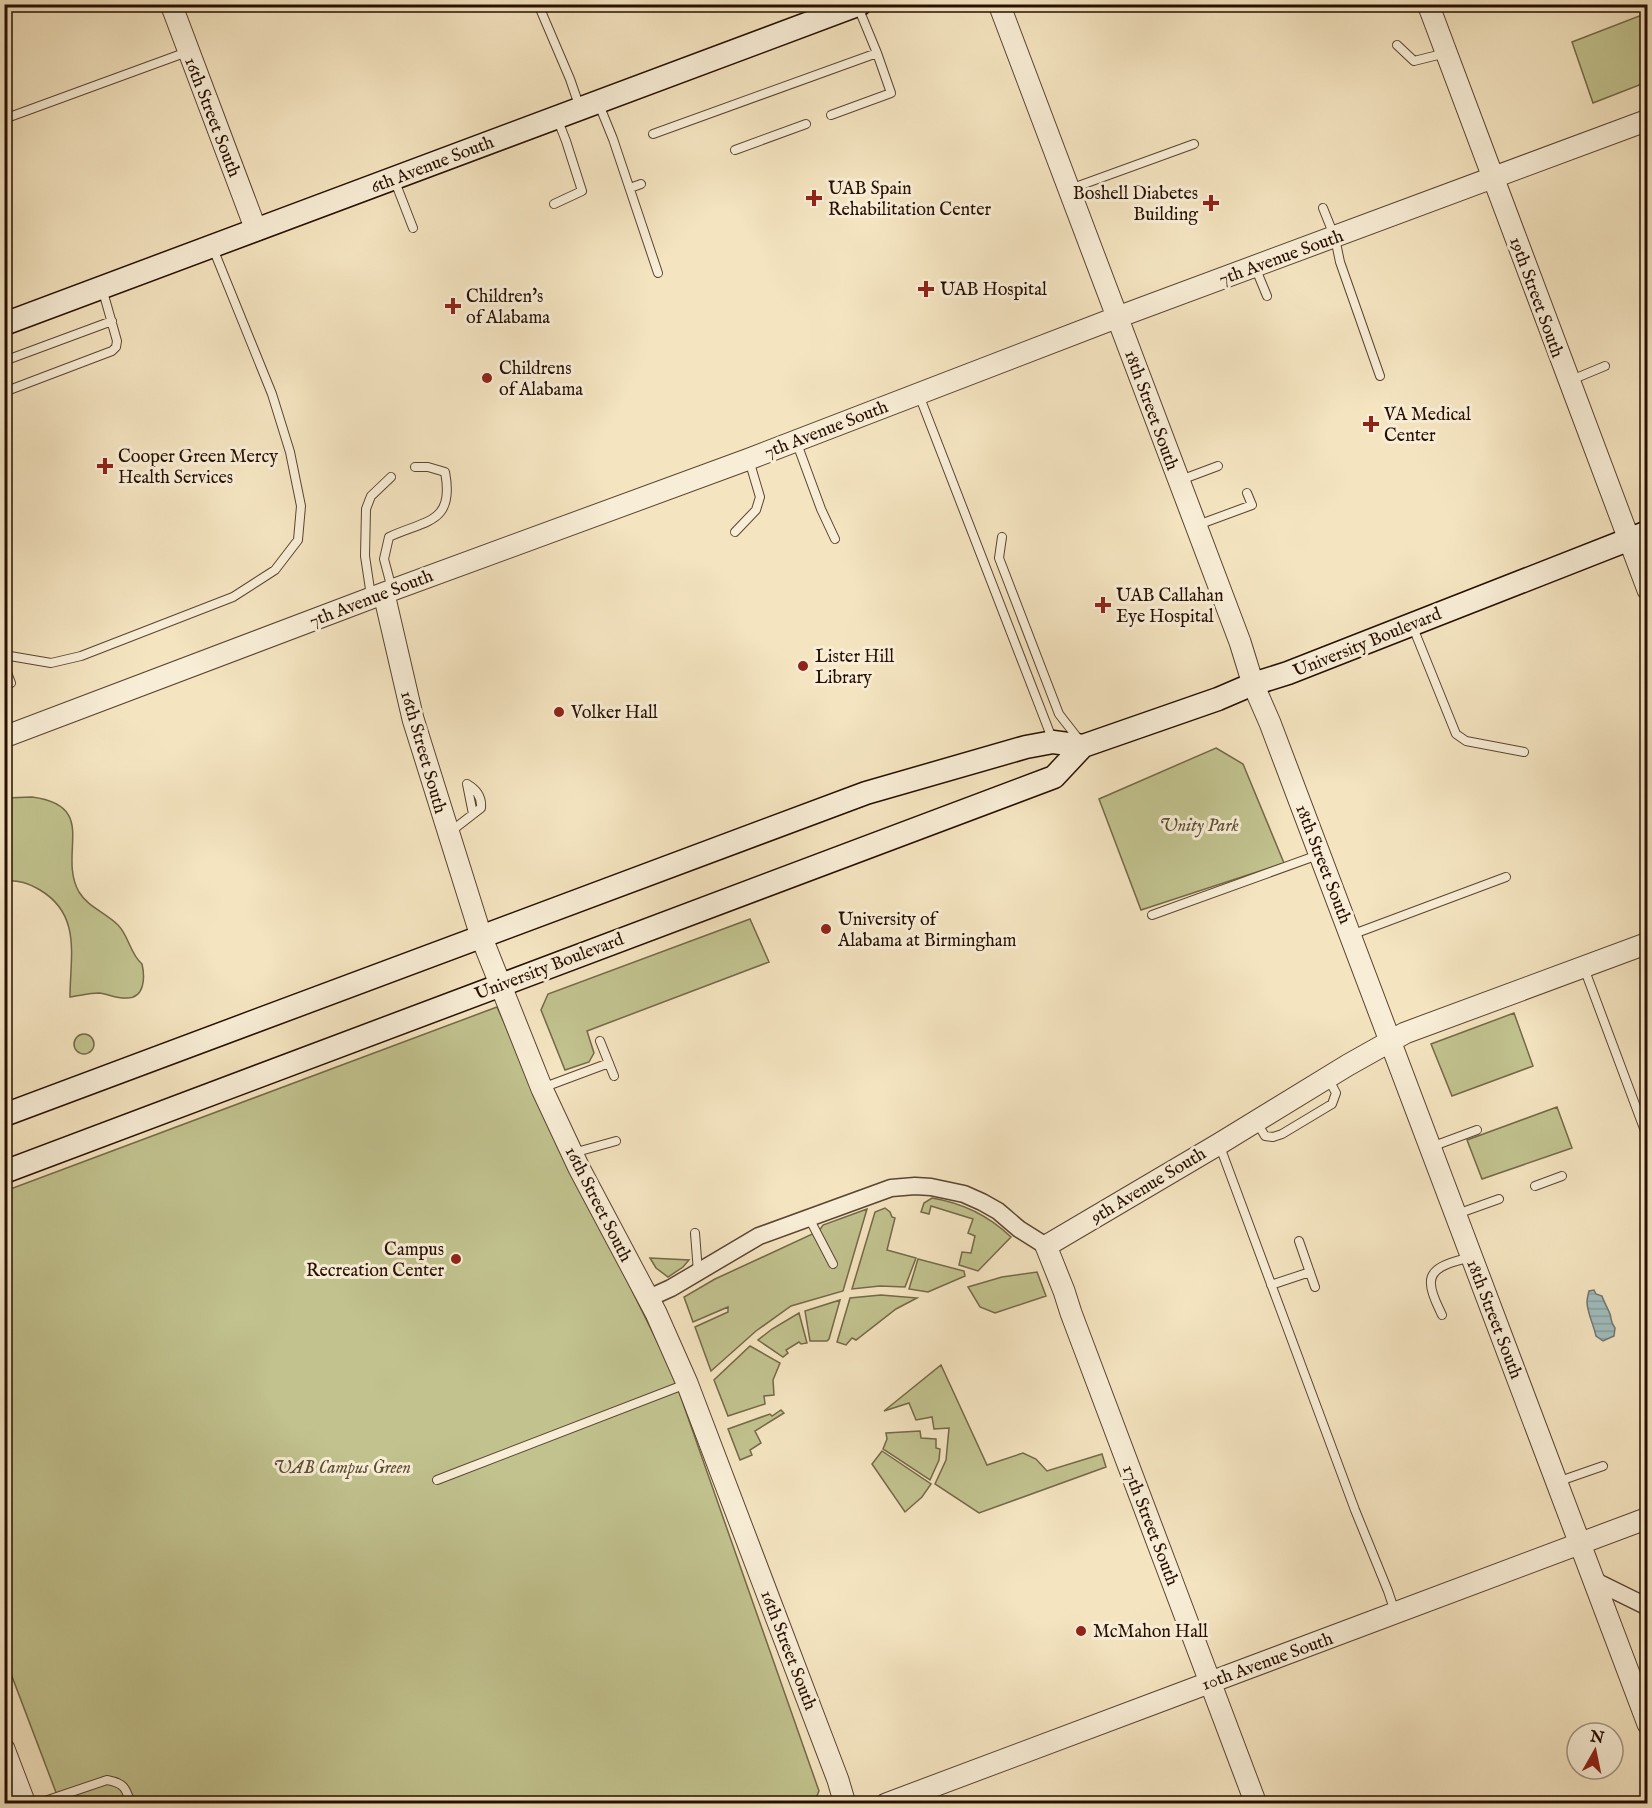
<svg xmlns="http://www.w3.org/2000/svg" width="1652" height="1808" viewBox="0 0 1652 1808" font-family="'IM FELL English',serif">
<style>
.green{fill:#c1c28e;stroke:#746848;stroke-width:1.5}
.water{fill:url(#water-rules);stroke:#707772;stroke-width:1.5}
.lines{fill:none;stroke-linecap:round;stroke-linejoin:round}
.service-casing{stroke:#5a4431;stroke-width:10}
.minor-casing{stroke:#5a4431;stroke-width:19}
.tertiary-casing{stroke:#5a4431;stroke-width:23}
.secondary-casing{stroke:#260f01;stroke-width:25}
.service{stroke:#f8edd6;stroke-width:8}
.minor{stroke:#f8edd6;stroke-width:16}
.tertiary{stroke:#f8edd6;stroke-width:21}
.secondary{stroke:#f8edd6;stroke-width:22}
.poi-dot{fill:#8f2418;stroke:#f8edd6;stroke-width:2}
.labels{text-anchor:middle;stroke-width:6;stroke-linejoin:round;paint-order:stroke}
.street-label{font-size:18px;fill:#260f01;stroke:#f8edd6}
.poi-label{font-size:18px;fill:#260f01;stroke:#f8edd6;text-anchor:start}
.park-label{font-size:18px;font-style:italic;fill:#5c4e32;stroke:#f8edd6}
</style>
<defs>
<pattern id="water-rules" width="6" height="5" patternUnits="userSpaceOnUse" patternTransform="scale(1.5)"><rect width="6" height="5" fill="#a1bcbd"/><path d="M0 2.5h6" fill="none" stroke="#8aa0a1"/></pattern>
</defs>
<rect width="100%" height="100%" fill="#f4e4c0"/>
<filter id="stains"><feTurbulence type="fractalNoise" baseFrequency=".00333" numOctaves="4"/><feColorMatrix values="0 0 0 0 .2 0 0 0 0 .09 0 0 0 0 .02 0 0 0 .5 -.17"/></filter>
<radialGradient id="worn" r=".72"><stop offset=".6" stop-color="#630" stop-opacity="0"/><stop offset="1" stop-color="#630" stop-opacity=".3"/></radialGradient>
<path class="green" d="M1647,13V82L1593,103L1572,42Z
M1216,748L1243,764L1284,863L1141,910L1099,799Z
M32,797C100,806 57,853 79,892C88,907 105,912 118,925C129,936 130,954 142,964C145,977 145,998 127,998C118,999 108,994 99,993C89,993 79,996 70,997C70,957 82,915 40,890C28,883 19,880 5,881V798Z
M750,919L769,962L587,1031L594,1053L589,1062L565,1070L541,1010L548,994Z
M497,1007L562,1148L672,1372L819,1791L814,1803H60L5,1658V1191Z
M1514,1013L1533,1066L1452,1096L1431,1044Z
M74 1044a10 10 0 1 1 20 0a10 10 0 1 1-20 0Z
M1557,1107L1572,1148L1482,1179L1467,1140Z
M932,1198C963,1203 988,1215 1011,1237L978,1271L959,1265L962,1252L971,1253L975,1236L968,1233L973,1219L931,1206L929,1214L921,1212L924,1203Z
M885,1208L890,1212L892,1217L895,1218L887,1250L916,1258L905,1287L880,1286L852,1289L875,1212Z
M867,1209L843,1291L791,1306L756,1331L711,1371L695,1327L728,1312V1307L693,1322L684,1297L715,1279L819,1231L823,1225Z
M650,1258L689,1260L683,1267L668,1277L656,1268Z
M918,1259L964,1271L965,1276L928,1292L909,1289Z
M1037,1272L1046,1296L995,1313L980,1307L968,1287L1002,1277Z
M881,1295L917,1298L896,1309L856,1340L852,1338L846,1345L837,1342L850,1298Z
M840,1300L829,1339L827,1341H810L805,1311Z
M799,1313L807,1343L801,1344L799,1342L786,1350L788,1353L783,1357L758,1340L772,1329Z
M750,1346L780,1363L773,1380L774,1395L764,1396L765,1404L728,1416L714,1380Z
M941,1365L987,1465L1023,1453L1036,1459L1047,1471L1102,1454L1106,1467L979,1513L935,1484L946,1460L949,1428L934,1429L932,1417L916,1420L909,1403L884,1411Z
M781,1410L784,1413L755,1431L761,1443L750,1450L752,1455L740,1460L728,1429L770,1414L772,1416Z
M920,1431L921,1438L936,1439V1448L940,1449L939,1460L930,1480L883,1449L887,1439L886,1433Z
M882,1451L931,1484L922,1497L905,1512L872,1464Z"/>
<path class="water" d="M1594,1290L1596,1294L1602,1296C1604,1302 1608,1309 1610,1314C1612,1320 1610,1322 1615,1328L1614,1336L1603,1341L1596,1336C1594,1326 1587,1312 1587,1302C1587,1298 1588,1295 1589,1291Z"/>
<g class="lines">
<defs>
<path id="service" d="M538,4L570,79L580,108
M1397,45L1414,61L1446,53
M598,102L613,139L658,273
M831,115L891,93L877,53L858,7
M4,119L187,52
M653,134L877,53
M735,150L806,124
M394,179L413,228
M630,188L641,184
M1070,189L1194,144
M554,204L582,191L566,141L557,118
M1323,208L1335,238L1340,262L1380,376
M1255,267L1267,296
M4,361L112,321
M1569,381L1605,366
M4,392L112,351L116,347L117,341L102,288
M919,395L1053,741
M796,441L821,509L835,539
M1178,481L1218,466
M1195,526L1252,505L1247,493
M735,532L756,510L760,497L749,460
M1002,537L999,558L1059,714L1080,741
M392,589L384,559L389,537C425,520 455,524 445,472L428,467H415
M371,596L365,556L366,509L371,496L391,477
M1412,625L1456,734L1466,741L1524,752
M4,655L51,663L81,656L233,597L275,570L298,540L301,506L290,452L272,394L212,246
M4,665L11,683L4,685
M467,784L473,814
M450,832L481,808C482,797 476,789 467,784
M1152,915L1318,855
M1351,935L1506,877
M1584,968L1648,1139
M600,1041L614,1076
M542,1088L609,1063
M1256,1121L1265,1136L1273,1137L1282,1134L1332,1104L1336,1093L1328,1078
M1219,1144L1355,1510L1388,1591L1395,1612
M1431,1147L1477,1130
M573,1153L616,1141
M1535,1186L1562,1176
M1457,1214L1499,1199
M809,1218L833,1264
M695,1233L698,1272
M1299,1241L1315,1287
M1271,1285L1310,1272
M1442,1315C1438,1306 1431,1294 1431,1284C1429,1265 1458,1261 1471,1257
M437,1480L686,1384
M1557,1482L1603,1466
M36,1804L107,1780C124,1783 126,1788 131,1804"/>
<path id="minor" d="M649,1298L671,1288L759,1236L891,1188L915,1186L931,1187L964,1194L982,1202L998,1211L1019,1229L1046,1246
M1593,1580L1648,1607"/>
<path id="tertiary" d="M171,4L256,230
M999,4L1240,642L1253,684L1270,723L1648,1724
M1428,4L1648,590
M384,594L413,719L481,936L542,1089L579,1168L656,1313L687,1383L838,1780L845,1804
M4,737L395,589L749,459L1118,317L1648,120
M4,1749L25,1804
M886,1804L1648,1518
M1256,1804C1194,1640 1133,1477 1071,1313L1064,1291L1046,1246L1219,1144L1348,1065L1405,1033L1648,943"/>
<path id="secondary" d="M4,324L860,4
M4,1115L866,793L1026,747L1053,742L1083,746
M4,1172L1054,777L1083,746L1218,699L1253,684L1288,673L1648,532"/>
</defs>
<use href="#service" class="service-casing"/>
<use href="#minor" class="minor-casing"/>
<use href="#tertiary" class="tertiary-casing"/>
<use href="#secondary" class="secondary-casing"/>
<use href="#service" class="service"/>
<use href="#minor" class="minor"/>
<use href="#tertiary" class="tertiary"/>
<use href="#secondary" class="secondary"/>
</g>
<g class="poi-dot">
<path d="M811 189h6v6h6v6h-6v6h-6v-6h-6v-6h6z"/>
<path d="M1208 194h6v6h6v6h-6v6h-6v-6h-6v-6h6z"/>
<path d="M923 280h6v6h6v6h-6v6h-6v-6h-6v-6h6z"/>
<path d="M450 297h6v6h6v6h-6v6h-6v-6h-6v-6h6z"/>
<circle cx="487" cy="378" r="6"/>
<path d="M1368 415h6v6h6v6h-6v6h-6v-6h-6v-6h6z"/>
<path d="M102 457h6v6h6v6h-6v6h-6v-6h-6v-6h6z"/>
<path d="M1100 596h6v6h6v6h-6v6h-6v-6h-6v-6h6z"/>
<circle cx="803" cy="666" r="6"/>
<circle cx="559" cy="712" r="6"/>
<circle cx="826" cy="929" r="6"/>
<circle cx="456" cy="1259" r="6"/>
<circle cx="1081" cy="1631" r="6"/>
</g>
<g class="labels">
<g class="street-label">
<text transform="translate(213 117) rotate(69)" y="6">16th Street South</text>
<text transform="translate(432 164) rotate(-21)" y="6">6th Avenue South</text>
<text transform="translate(1281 257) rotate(-20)" y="6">7th Avenue South</text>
<text transform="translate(1537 297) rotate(70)" y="6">19th Street South</text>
<text transform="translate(1152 410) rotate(70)" y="6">18th Street South</text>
<text transform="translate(826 429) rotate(-21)" y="6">7th Avenue South</text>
<text transform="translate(371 598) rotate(-21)" y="6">7th Avenue South</text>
<text transform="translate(1367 642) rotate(-22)" y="6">University Boulevard</text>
<text transform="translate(424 752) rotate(74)" y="6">16th Street South</text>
<text transform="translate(1324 864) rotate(69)" y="6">18th Street South</text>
<text transform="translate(549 966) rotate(-21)" y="6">University Boulevard</text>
<text transform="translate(1148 1185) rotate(-31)" y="6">9th Avenue South</text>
<text transform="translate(599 1204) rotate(63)" y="6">16th Street South</text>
<text transform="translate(1495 1319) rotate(69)" y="6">18th Street South</text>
<text transform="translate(1151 1525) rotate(69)" y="6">17th Street South</text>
<text transform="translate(789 1650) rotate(69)" y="6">16th Street South</text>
<text transform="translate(1267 1661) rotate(-20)" y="6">10th Avenue South</text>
</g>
<g class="poi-label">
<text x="828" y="194">UAB Spain<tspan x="828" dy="21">Rehabilitation Center</tspan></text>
<text x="1198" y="199" text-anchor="end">Boshell Diabetes<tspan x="1198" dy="21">Building</tspan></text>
<text x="940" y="295">UAB Hospital</text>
<text x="466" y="302">Children's<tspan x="466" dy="21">of Alabama</tspan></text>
<text x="499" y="374">Childrens<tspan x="499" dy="21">of Alabama</tspan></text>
<text x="1384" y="420">VA Medical<tspan x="1384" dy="21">Center</tspan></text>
<text x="118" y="462">Cooper Green Mercy<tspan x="118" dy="21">Health Services</tspan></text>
<text x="1116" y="601">UAB Callahan<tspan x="1116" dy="21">Eye Hospital</tspan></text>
<text x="815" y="662">Lister Hill<tspan x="815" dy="21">Library</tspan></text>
<text x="571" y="718">Volker Hall</text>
<text x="838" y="925">University of<tspan x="838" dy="21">Alabama at Birmingham</tspan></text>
<text x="444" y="1255" text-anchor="end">Campus<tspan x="444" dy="21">Recreation Center</tspan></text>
<text x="1093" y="1637">McMahon Hall</text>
</g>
<g class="park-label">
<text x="1199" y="831">Unity Park</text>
<text x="342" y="1473">UAB Campus Green</text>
</g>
</g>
<rect width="1652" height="1808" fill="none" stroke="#f4e4c0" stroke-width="24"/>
<rect x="6" y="6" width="1640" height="1796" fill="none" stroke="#260f01" stroke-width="3"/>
<rect x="12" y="12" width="1628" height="1784" fill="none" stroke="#260f01" stroke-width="1.5"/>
<g transform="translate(1595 1751) rotate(9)"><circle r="28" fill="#f8edd6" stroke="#a49481" stroke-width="1.5"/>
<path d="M0-4.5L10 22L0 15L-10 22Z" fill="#8f2418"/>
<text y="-9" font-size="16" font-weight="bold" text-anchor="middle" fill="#260f01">N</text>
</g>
<rect width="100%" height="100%" filter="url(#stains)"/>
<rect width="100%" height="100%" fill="url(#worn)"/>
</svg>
